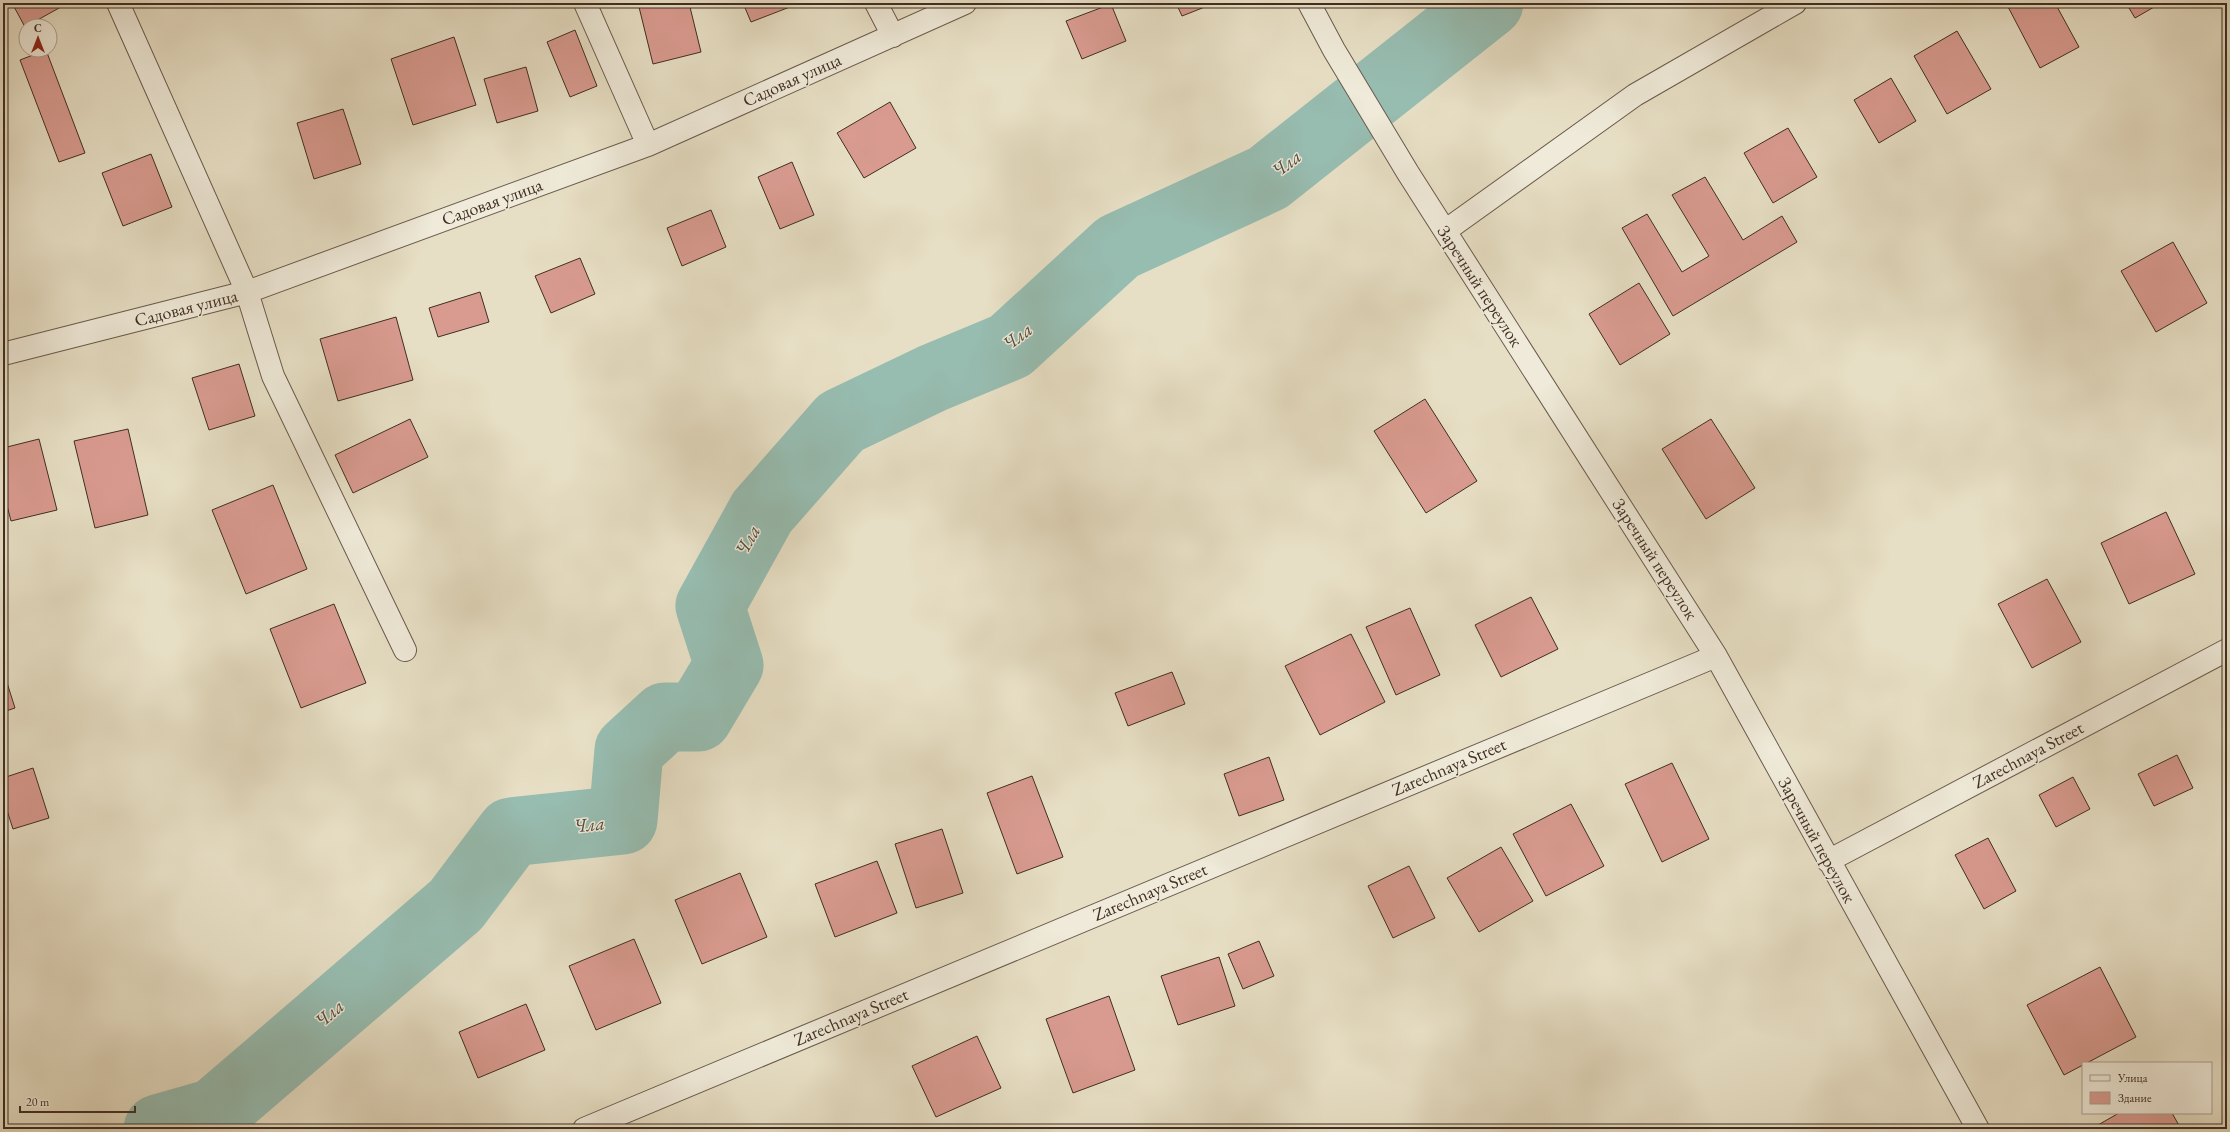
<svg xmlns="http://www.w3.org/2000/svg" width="2230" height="1132" viewBox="0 0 2230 1132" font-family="'EB Garamond',serif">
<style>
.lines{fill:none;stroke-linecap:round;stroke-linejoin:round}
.river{stroke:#97bdb1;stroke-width:69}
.building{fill:#d99b90;stroke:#402e23}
.minor-casing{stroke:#6a5a4c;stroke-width:24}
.minor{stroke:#efead9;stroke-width:22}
.labels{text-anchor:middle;stroke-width:3;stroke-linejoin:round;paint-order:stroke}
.street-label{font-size:18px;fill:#402e23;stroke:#efead9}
.water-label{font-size:19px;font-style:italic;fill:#514b3f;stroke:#efead9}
</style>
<rect width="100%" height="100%" fill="#e7dfc5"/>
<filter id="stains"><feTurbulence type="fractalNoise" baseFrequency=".005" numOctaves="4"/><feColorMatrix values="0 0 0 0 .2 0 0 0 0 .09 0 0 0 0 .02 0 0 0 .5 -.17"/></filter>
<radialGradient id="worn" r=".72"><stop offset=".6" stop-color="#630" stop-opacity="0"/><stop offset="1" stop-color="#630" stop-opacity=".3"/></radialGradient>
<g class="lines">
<path class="river" d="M158,1129L214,1113L456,905L511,832L623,820L629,750L665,717H698L729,665L710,606L762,512L841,422L933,378L1010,346L1118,247L1268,178L1489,3"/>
</g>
<path class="building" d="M12,3H68L25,27Z
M638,3H689L701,52L653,64Z
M743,3H794L795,5L751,22Z
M1176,3H1215L1182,16Z
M2006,3H2055L2079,47L2040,68Z
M2126,3H2161L2135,18Z
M1111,4L1126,41L1082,59L1066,21Z
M575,30L597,86L570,97L547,42Z
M1957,31L1991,89L1947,114L1914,56Z
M454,37L476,105L413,125L391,59Z
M46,50L85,153L59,162L20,60Z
M526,67L538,111L497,123L484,79Z
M1891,78L1916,121L1879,143L1854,100Z
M890,102L916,148L864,178L837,133Z
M343,109L361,164L314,179L297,123Z
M1788,128L1817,177L1773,203L1744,153Z
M151,154L172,207L123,226L102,173Z
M792,162L814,215L780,229L758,177Z
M1705,177L1743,240L1782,216L1797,242L1673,316L1622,228L1647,214L1682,272L1709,256L1672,195Z
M711,210L726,247L682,266L667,228Z
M2173,242L2207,303L2156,332L2121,271Z
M580,258L595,294L551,313L535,276Z
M1639,283L1670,334L1620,365L1589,314Z
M480,292L489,322L438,337L429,308Z
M396,317L413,380L338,401L320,339Z
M239,364L255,416L209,430L192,378Z
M1425,399L1477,481L1426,513L1374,431Z
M410,419L428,457L353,493L335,455Z
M1711,419L1755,488L1706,519L1662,449Z
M128,429L148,515L95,528L74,441Z
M39,439L57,510L11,521L3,490V448Z
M273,485L307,569L246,594L212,510Z
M2166,512L2195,574L2129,604L2101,543Z
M2047,579L2081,642L2032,668L1998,604Z
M1531,597L1558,649L1501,677L1475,625Z
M334,604L366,683L301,708L270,629Z
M1410,608L1440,675L1396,695L1366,627Z
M1351,634L1385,702L1320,735L1285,666Z
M3,670L15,708L3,712Z
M1172,672L1185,704L1128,726L1115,693Z
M2177,755L2193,788L2154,806L2138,774Z
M1269,757L1284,800L1239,816L1224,774Z
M1672,763L1709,839L1662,862L1625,784Z
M33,768L49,818L13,829L3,798V778Z
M1032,776L1063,857L1017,874L987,793Z
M2073,777L2090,809L2056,827L2039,795Z
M1571,804L1604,866L1546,896L1513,834Z
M942,829L963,893L916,908L895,844Z
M1988,838L2016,891L1984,909L1955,855Z
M1501,847L1533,901L1479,932L1447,878Z
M877,861L897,913L835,937L815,884Z
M1409,866L1435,918L1393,938L1368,886Z
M740,873L767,937L702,964L675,900Z
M634,939L661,1003L596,1030L569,966Z
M1259,941L1274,976L1243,989L1228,954Z
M1219,957L1235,1006L1178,1025L1161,976Z
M2100,967L2136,1037L2064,1075L2027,1005Z
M1109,996L1135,1070L1073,1093L1046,1019Z
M526,1004L545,1050L478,1078L459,1032Z
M977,1036L1001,1088L936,1117L912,1066Z
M2119,1113H2172L2181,1129H2091Z"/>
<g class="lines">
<defs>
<path id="minor" d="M118,3L247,292L273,376L405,650
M585,3L648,145
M876,3L893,36
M1309,3L1334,50L1408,173L1716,656L1978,1129
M1445,231L1635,95L1795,3
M3,354L247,292L648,145L965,3
M1828,861L2227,650
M584,1129L1716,656"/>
</defs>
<use href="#minor" class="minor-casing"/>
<use href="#minor" class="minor"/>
</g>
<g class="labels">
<g class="street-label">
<text transform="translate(792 80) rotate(-24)" y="6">Садовая улица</text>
<text transform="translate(492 202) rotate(-20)" y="6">Садовая улица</text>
<text transform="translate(1480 286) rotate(57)" y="6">Заречный переулок</text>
<text transform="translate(186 308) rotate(-14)" y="6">Садовая улица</text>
<text transform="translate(1655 559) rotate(57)" y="6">Заречный переулок</text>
<text transform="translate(2028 755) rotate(-28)" y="6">Zarechnaya Street</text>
<text transform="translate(1449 767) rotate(-23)" y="6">Zarechnaya Street</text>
<text transform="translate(1817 840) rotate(61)" y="6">Заречный переулок</text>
<text transform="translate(1150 892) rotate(-23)" y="6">Zarechnaya Street</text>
<text transform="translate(851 1017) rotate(-23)" y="6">Zarechnaya Street</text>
</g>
<g class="water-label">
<text transform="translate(1286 163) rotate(-38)" y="7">Чла</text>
<text transform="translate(1017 336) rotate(-37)" y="7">Чла</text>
<text transform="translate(747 540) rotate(-61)" y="7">Чла</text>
<text transform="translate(589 824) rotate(-6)" y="7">Чла</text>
<text transform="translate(329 1013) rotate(-41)" y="7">Чла</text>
</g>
</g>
<rect width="2230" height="1132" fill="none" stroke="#e7dfc5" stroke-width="16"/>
<rect x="4" y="4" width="2222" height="1124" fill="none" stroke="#402e23" stroke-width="2"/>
<rect x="8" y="8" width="2214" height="1116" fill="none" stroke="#402e23"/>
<rect x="2082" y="1062" width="130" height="52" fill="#efead9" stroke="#a99f90"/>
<rect x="2090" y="1075" width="20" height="6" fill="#efead9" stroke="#a99f90"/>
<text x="2118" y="1082" font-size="12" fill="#402e23">Улица</text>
<rect x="2090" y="1092" width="20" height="12" fill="#d99b90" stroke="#a99f90"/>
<text x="2118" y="1102" font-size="12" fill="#402e23">Здание</text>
<g transform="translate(38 38)"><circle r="19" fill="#efead9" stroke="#a99f90"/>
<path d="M0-3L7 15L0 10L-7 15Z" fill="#8f2418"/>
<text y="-6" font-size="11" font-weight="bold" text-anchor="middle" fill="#402e23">С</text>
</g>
<path d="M20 1106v6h115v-6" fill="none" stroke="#402e23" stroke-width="2"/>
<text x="26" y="1106" font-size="12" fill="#402e23" stroke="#efead9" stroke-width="3" paint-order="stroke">20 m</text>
<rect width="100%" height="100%" filter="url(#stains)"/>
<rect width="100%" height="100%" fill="url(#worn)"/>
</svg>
